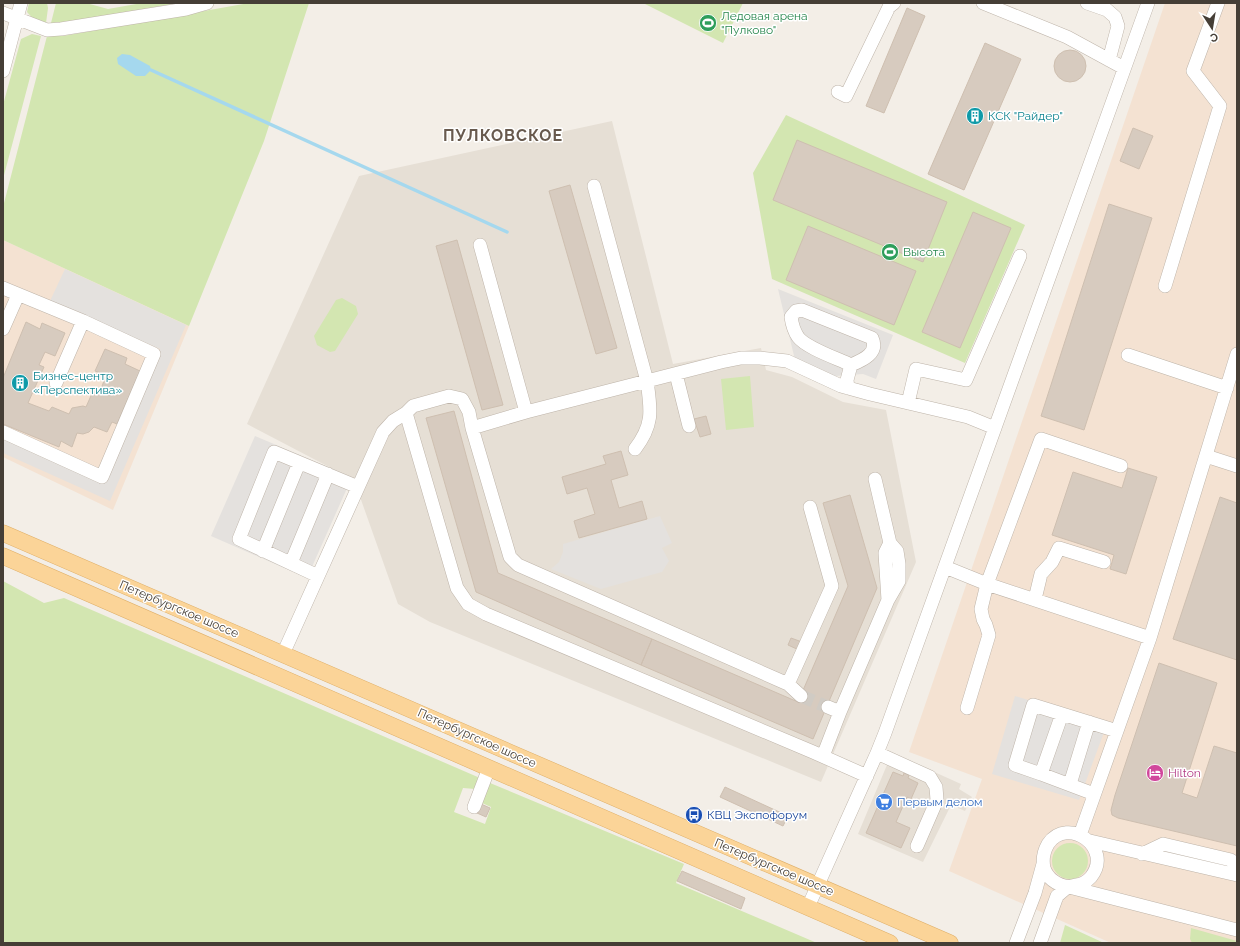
<svg xmlns="http://www.w3.org/2000/svg" width="1240" height="946" viewBox="0 0 1240 946" font-family="Raleway,sans-serif">
<style>
.residential{fill:#e6dfd5}
.commercial{fill:#f4e2d2}
.green{fill:#d3e6b1}
.parking{fill:#e4e1de}
.water{fill:#a5d8ee}
.lines{fill:none;stroke-linecap:round;stroke-linejoin:round}
.stream{stroke:#a5d8ee;stroke-width:3.5}
.building{fill:#d7cbbf;stroke:#cebfb0}
.minor-tunnel{stroke:#d0cbc4;stroke-width:13;stroke-dasharray:13 6;stroke-linecap:butt}
.minor-casing{stroke:#beb4a9;stroke-width:14}
.major-casing{stroke:#dfaf68;stroke-width:17}
.minor{stroke:#fff;stroke-width:13}
.major{stroke:#fbd498;stroke-width:16}
.labels{text-anchor:middle;stroke-width:3;stroke-linejoin:round;paint-order:stroke}
.leisure-label{font-size:12px;fill:#27864d;stroke:#fff;text-anchor:start}
.culture-label{font-size:12px;fill:#0d838f;stroke:#fff;text-anchor:start}
.street-label{font-size:12px;fill:#453e36;stroke:#fff}
.hotel-label{font-size:12px;fill:#b23c85;stroke:#fff;text-anchor:start}
.shop-label{font-size:12px;fill:#366cbe;stroke:#fff;text-anchor:start}
.transit-label{font-size:12px;fill:#164399;stroke:#fff;text-anchor:start}
.district-label{font-size:16px;font-weight:bold;letter-spacing:1px;fill:#685a4e;stroke:#fff}
</style>
<rect width="100%" height="100%" fill="#f3eee7"/>
<path class="residential" d="M612,121L673,364L761,348L766,370L792,377L843,402L886,410L916,562L821,782L430,622L398,604L354,480L247,424L359,176Z
M892,753L961,784L959,789L972,797L965,811L951,805L923,862L858,834Z"/>
<path class="commercial" d="M1165,3H1237V943H1111L949,871L982,779L909,752Z
M3,240L189,326L113,510L3,457Z"/>
<path class="green" d="M29,3H47L48,8L46,23L36,22L27,12Z
M56,3H86L108,9L142,3H179L72,21L51,23Z
M249,3H309L264,141L189,326L3,240V207L47,36H63Z
M643,3H743L723,43Z
M32,34L41,36L3,179V105L21,39Z
M786,115L1025,225L965,363L772,279L753,173Z
M342,298L356,306L358,314L335,351L330,352L317,345L314,336L336,300Z
M750,376L754,427L726,430L721,379Z
M3,581L44,603L64,598L480,778L475,789L463,788L454,812L485,824L491,807L482,803L490,783L684,864L676,883L817,943H3Z
M1052 861a18 18 0 1 1 36 0a18 18 0 1 1-36 0Z
M1065,925L1104,943H1060Z
M1191,928L1237,941V943H1192L1190,939Z"/>
<path class="parking" d="M65,269L186,325L110,501L3,453V438L103,481L160,349L50,301Z
M778,289L893,335L876,379L863,374L835,376L795,360Z
M255,436L352,477L307,578L211,536Z
M660,516L672,543L662,548L669,561L662,572L601,589L551,569L559,562L563,552V544Z
M1015,696L1107,724L1079,800L992,774Z"/>
<path class="water" d="M122,54L130,55L150,66L151,70L145,76H136L118,64L117,58Z"/>
<g class="lines">
<path class="stream" d="M151,70L507,232"/>
</g>
<path class="building" d="M907,8L925,16L884,113L866,106Z
M985,43L1021,59L964,190L928,174Z
M1054 66a16 16 0 1 1 32 0a16 16 0 1 1-32 0Z
M1133,128L1153,136L1139,169L1120,161Z
M797,140L947,202L923,262L773,200Z
M570,185L617,348L596,354L549,191Z
M1109,204L1152,218L1084,430L1041,416Z
M973,212L1011,228L960,348L922,332Z
M808,226L916,271L894,325L786,280Z
M457,240L503,405L482,410L436,246Z
M26,322L40,329L42,323L65,333L55,356L45,352L39,365L44,367L28,403L49,411L52,407L69,414L72,408L83,406L86,407L94,389L100,392L106,375L95,371L105,349L127,358L125,364L140,371L117,424L112,422L107,432L94,427L89,432L83,434L77,433L72,447L61,441L59,447L3,424V378Z
M454,411L498,573L652,639L641,665L476,592L426,418Z
M706,416L711,434L700,437L694,419Z
M621,451L628,475L611,480L619,508L642,501L647,519L579,538L574,521L595,514L587,488L567,494L562,477L606,464L603,456Z
M1128,468L1157,477L1126,574L1110,569L1114,555L1052,535L1073,472L1122,488Z
M850,495L877,588L813,739L641,665L652,639L798,702L848,586L823,503Z
M1220,497L1237,503V660L1173,639Z
M791,638L802,642L799,650L788,645Z
M1159,663L1217,683L1182,793L1197,798L1214,746L1237,753V846L1118,818L1112,815L1111,810L1115,795Z
M893,772L903,776L904,773L909,775L908,778L918,783L911,799L907,797L896,822L910,828L901,848L866,833Z
M725,787L788,816L783,826L720,797Z
M481,804L490,808L486,817L477,813Z
M682,871L745,898L741,909L677,881Z"/>
<g class="lines">
<path class="minor-tunnel" d="M801,696L828,707"/>
<defs>
<path id="minor" d="M983,3L1067,37L1124,68
M1087,3L1107,10L1115,17L1118,26L1109,60
M3,13L47,30L61,29L186,9L207,3
M3,71L21,3
M838,92L846,96L889,7L894,3
M594,186L647,381C651,410 654,424 635,449
M480,245L526,412
M1165,286L1220,106L1193,71L1218,3
M3,288L83,321L154,354L102,477L3,432
M3,329L18,295
M1128,355L1227,388
M676,374L689,426
M56,383L83,321
M848,388L847,380L851,365C863,360 879,353 872,338L802,310L796,311L791,317C792,324 794,331 798,337C806,348 839,359 851,365
M908,403L916,369L966,380L1020,256
M406,413L457,588L468,604L486,614L813,752L867,776
M472,428L526,412L721,362L741,358H760L787,361L841,386L870,394L968,417L995,428
M1206,456L1237,466
M875,479L890,543L885,553L888,600
M263,551L299,463
M291,563L328,474
M945,567L987,584L1150,638
M318,576L239,539L274,452L358,487
M1035,599L1041,574L1052,562L1059,548L1104,562
M283,654L383,432L393,421L406,413L413,406L449,396L462,399L469,412L472,428L510,557L518,565L788,684L832,586L810,507
M788,684L801,696
M828,707L840,712
M967,708L989,635L986,625L983,619L981,609L987,584L1041,439L1121,466
M877,753L930,777L936,787L937,800L917,846
M823,756L840,712L888,600L899,581V564L897,551L890,543
M1041,774L1062,714
M1070,784L1089,722
M1094,794L1041,774L1015,765L1033,705L1117,731
M474,807L489,768
M1080,835L1150,638L1237,354
M1090,841L1237,875
M1142,854L1163,844L1231,860L1237,868
M808,907L877,753L885,733L1148,3
M1016,943L1035,893L1043,864
M1040,943L1057,896C1061,893 1064,889 1069,887C1078,884 1084,885 1091,877C1114,848 1068,815 1048,844C1044,851 1042,859 1044,868C1048,880 1058,885 1069,887L1237,930"/>
<path id="major" d="M3,533L950,943
M3,556L890,943"/>
</defs>
<use href="#minor" class="minor-casing"/>
<use href="#major" class="major-casing"/>
<use href="#minor" class="minor"/>
<use href="#major" class="major"/>
</g>
<defs>
<symbol id="stadium-disc" viewBox="-11 -11 22 22"><circle r="9.5" fill="#2e9e5b" stroke="#fff"/><path d="M0-5a6.5 5 0 1 0 0 10a6.5 5 0 1 0 0-10ZM-3.5-1.8h7v3.6h-7Z" fill="#fff"/></symbol>
<symbol id="building-disc" viewBox="-11 -11 22 22"><circle r="9.5" fill="#0f9aa8" stroke="#fff"/><path d="M-4-6H4V6H1V3H-1V6H-4ZM-2.5-4.3h1.7v1.8h-1.7ZM.8-4.3h1.7v1.8H.8ZM-2.5-1h1.7V.8h-1.7ZM.8-1h1.7V.8H.8Z" fill="#fff"/></symbol>
<symbol id="hotel-disc" viewBox="-11 -11 22 22"><circle r="9.5" fill="#d1479c" stroke="#fff"/><path d="M-6-4.5h1.5V1H6V5H4.5V3h-9V5H-6ZM-4 0a1.8 1.8 0 1 1 3.6 0ZM.5 0V-2.5h3Q6-2.5 6 0Z" fill="#fff"/></symbol>
<symbol id="supermarket-disc" viewBox="-11 -11 22 22"><circle r="9.5" fill="#3f7fe0" stroke="#fff"/><path d="M-6-5.5h2.5l.6 2H6L4.5 2H-2.5L-4.4-4H-6ZM-1.5 3.2a1.3 1.3 0 1 0 .1 0ZM3 3.2a1.3 1.3 0 1 0 .1 0Z" fill="#fff"/></symbol>
<symbol id="bus-disc" viewBox="-11 -11 22 22"><circle r="9.5" fill="#1a4fb4" stroke="#fff"/><path d="M-5-6H5V4H4V6H2V4H-2V6H-4V4H-5ZM-3.5-4V0h7V-4ZM-3.5 1.2v1.5H-2V1.2ZM2 1.2v1.5H3.5V1.2Z" fill="#fff"/></symbol>
</defs>
<g fill-rule="evenodd">
<use href="#stadium-disc" x="698" y="13" width="20" height="20"/>
<use href="#building-disc" x="965" y="106" width="20" height="20"/>
<use href="#stadium-disc" x="880" y="242" width="20" height="20"/>
<use href="#building-disc" x="10" y="373" width="20" height="20"/>
<use href="#hotel-disc" x="1145" y="763" width="20" height="20"/>
<use href="#supermarket-disc" x="874" y="792" width="20" height="20"/>
<use href="#bus-disc" x="684" y="805" width="20" height="20"/>
</g>
<g class="labels">
<g class="leisure-label">
<text x="721" y="20">Ледовая арена<tspan x="721" dy="14">"Пулково"</tspan></text>
<text x="903" y="256">Высота</text>
</g>
<g class="culture-label">
<text x="988" y="120">КСК "Райдер"</text>
<text x="33" y="380">Бизнес-центр<tspan x="33" dy="14">«Перспектива»</tspan></text>
</g>
<g class="street-label">
<text transform="translate(179 609) rotate(23)" y="4">Петербургское шоссе</text>
<text transform="translate(477 738) rotate(24)" y="4">Петербургское шоссе</text>
<text transform="translate(774 867) rotate(23)" y="4">Петербургское шоссе</text>
</g>
<g class="hotel-label">
<text x="1168" y="777">Hilton</text>
</g>
<g class="shop-label">
<text x="897" y="806">Первым делом</text>
</g>
<g class="transit-label">
<text x="707" y="819">КВЦ Экспофорум</text>
</g>
<g class="district-label">
<text x="503" y="141">ПУЛКОВСКОЕ</text>
</g>
</g>
<rect width="1240" height="946" fill="none" stroke="#453e36" stroke-width="8"/>
<g transform="translate(1212 28) rotate(168)" stroke="#ffffff" stroke-width="3" paint-order="stroke">
<path d="M0-3L7 15L0 10L-7 15Z" fill="#453e36"/>
<text y="-6" font-size="11" font-weight="bold" text-anchor="middle" fill="#453e36">С</text>
</g>
</svg>
